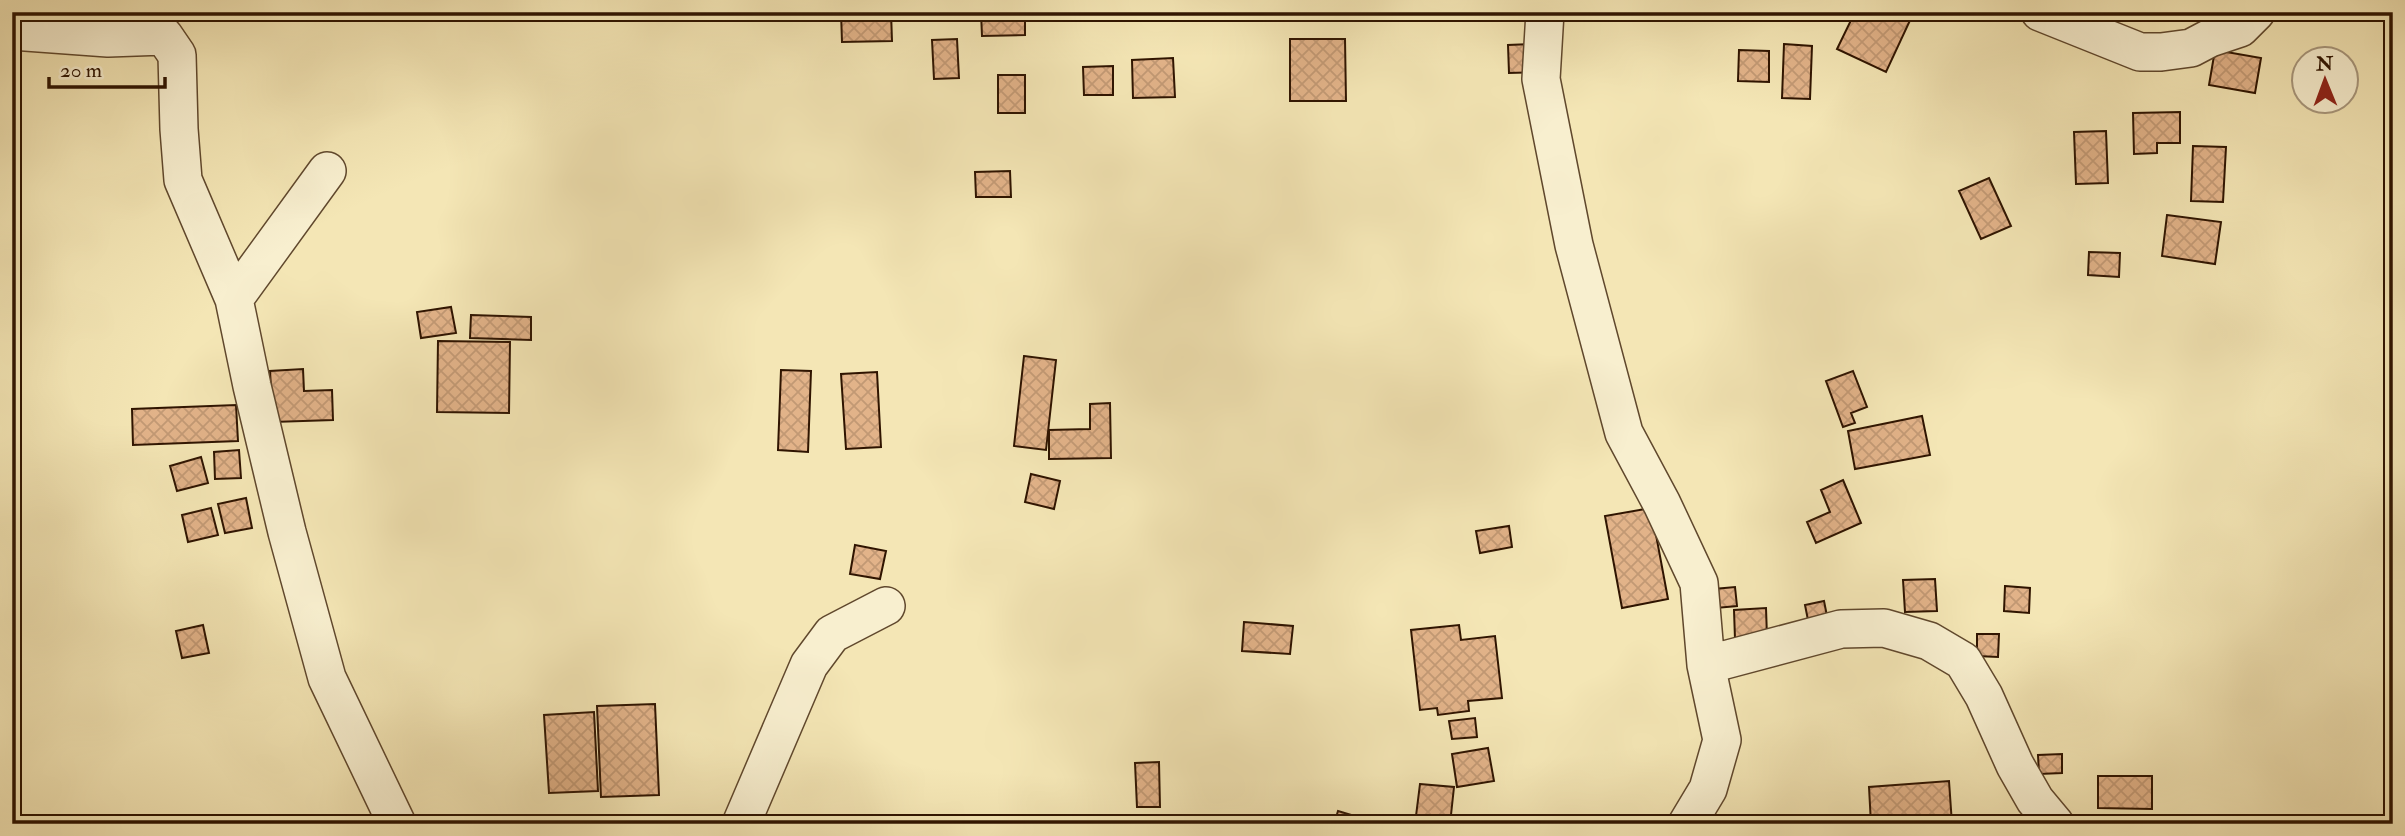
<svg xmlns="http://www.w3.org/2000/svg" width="2405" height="836" viewBox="0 0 2405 836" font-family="'IM FELL Double Pica',serif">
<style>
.building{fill:url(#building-cross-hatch);stroke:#2f1400;stroke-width:2}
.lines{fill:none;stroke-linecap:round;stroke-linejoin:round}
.minor-casing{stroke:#60482d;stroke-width:40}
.minor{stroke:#f8efcf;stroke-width:37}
</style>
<defs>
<pattern id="building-cross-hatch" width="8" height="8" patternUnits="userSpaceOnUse" patternTransform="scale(1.75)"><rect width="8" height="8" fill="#e2b389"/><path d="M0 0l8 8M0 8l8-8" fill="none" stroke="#c29974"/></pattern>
</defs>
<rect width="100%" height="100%" fill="#f4e6b5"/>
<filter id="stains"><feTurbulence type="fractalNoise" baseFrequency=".00286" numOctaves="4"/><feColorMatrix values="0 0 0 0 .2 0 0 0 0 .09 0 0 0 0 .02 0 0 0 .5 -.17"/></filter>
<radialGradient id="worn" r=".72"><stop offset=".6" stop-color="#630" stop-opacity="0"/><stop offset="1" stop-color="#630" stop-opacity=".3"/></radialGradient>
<path class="building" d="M841,12H891L892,41L842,42Z
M981,12H1025V35L982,36Z
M1855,12H1909L1913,14L1886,72L1837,49Z
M957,39L959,78L934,79L932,40Z
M1290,39H1345L1346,101H1290Z
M1536,44L1537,72L1509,73L1508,45Z
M1784,44L1812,46L1810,99L1782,98Z
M1739,50L1769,51V82L1738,81Z
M2215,50L2261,58L2255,93L2209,85Z
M1173,58L1175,97L1133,98L1132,60Z
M1113,66V95H1084L1083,67Z
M998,75H1025V113H998Z
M2180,112V143H2157V153L2134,154L2133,113Z
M2106,131L2108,183L2076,184L2074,132Z
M2193,146L2226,147L2223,202L2191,201Z
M1010,171L1011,197H976L975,172Z
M1989,178L2011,226L1981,239L1959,191Z
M2167,215L2221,222L2215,264L2162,256Z
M2089,252L2120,253L2119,277L2088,275Z
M451,307L456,333L421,338L417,312Z
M471,315L531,317V340L470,338Z
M438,341L510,342L509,413L437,412Z
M1024,356L1056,360L1046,450L1014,446Z
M303,369L304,391L332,390L333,420L273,422L270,371Z
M781,370L811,371L808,452L778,450Z
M1853,371L1867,407L1851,413L1855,423L1843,427L1826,381Z
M877,372L881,447L846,449L841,374Z
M1110,403L1111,458L1049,459V430L1090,429V404Z
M236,405L238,441L133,445L132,409Z
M1922,416L1930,455L1855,469L1848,431Z
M239,450L241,478L215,479L214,452Z
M201,457L208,483L177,491L170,466Z
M1031,474L1060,481L1054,509L1025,502Z
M1843,480L1861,523L1816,543L1807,522L1830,512L1821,490Z
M246,498L252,528L225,533L218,504Z
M211,508L218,535L188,542L182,515Z
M1651,508L1668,599L1622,608L1605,516Z
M1509,526L1512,547L1480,553L1476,531Z
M855,545L886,551L880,579L850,574Z
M1935,579L1937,611L1905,612L1903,580Z
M2005,586L2030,588L2029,613L2004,611Z
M1735,587L1737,606L1716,608L1714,589Z
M1824,601L1828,621L1809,625L1805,605Z
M1766,608L1767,637L1735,639L1734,610Z
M1244,622L1293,626L1290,654L1242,651Z
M203,625L209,653L182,658L176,631Z
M1459,625L1461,640L1495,636L1502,698L1468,701L1469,711L1438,715L1437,708L1420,710L1411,630Z
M1977,634H1999L1998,657L1977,656Z
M655,704L659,795L601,797L597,706Z
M594,712L598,791L549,793L544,715Z
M1475,718L1477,737L1452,739L1449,721Z
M1488,748L1494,781L1457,787L1452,754Z
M2062,754V773L2039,774L2038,755Z
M1159,762L1160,807H1137L1135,763Z
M2098,776H2152V809L2098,808Z
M1949,781L1952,824H1871L1869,787Z
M1420,784L1454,787L1450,824H1415Z
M1338,811L1381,824H1334Z"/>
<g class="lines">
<defs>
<path id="minor" d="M1545,12L1541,79L1574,245L1624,433L1662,504L1699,583L1706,665L1722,740L1708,789L1687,824
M2040,12L2140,52H2161L2191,48L2210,38L2240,28L2256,12
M12,31L108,38L164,36L177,55L179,129L183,180L234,299L252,386L287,532L327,678L397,824
M234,299L327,171
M1706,665L1841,629L1884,628L1929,641L1963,661L1984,696L2015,765L2035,800L2055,824
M741,824L809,665L832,634L886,606"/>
</defs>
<use href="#minor" class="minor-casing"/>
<use href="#minor" class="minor"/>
</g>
<rect width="2405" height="836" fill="none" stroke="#f4e6b5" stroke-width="42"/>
<rect x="14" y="14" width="2377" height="808" fill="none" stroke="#2f1400" stroke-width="3.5"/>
<rect x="21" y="21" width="2363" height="794" fill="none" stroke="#2f1400" stroke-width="2"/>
<g transform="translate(2325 80) rotate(359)"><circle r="33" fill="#f8efcf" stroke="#a8977c" stroke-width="2"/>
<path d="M0-5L12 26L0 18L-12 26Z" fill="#8f2418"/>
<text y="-10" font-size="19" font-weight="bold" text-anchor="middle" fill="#2f1400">N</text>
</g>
<path d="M49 77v10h116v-10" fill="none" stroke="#2f1400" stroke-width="3.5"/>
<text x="60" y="77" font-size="21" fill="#2f1400" stroke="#f8efcf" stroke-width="5" paint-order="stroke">20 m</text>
<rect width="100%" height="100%" filter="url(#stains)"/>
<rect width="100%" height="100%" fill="url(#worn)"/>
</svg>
